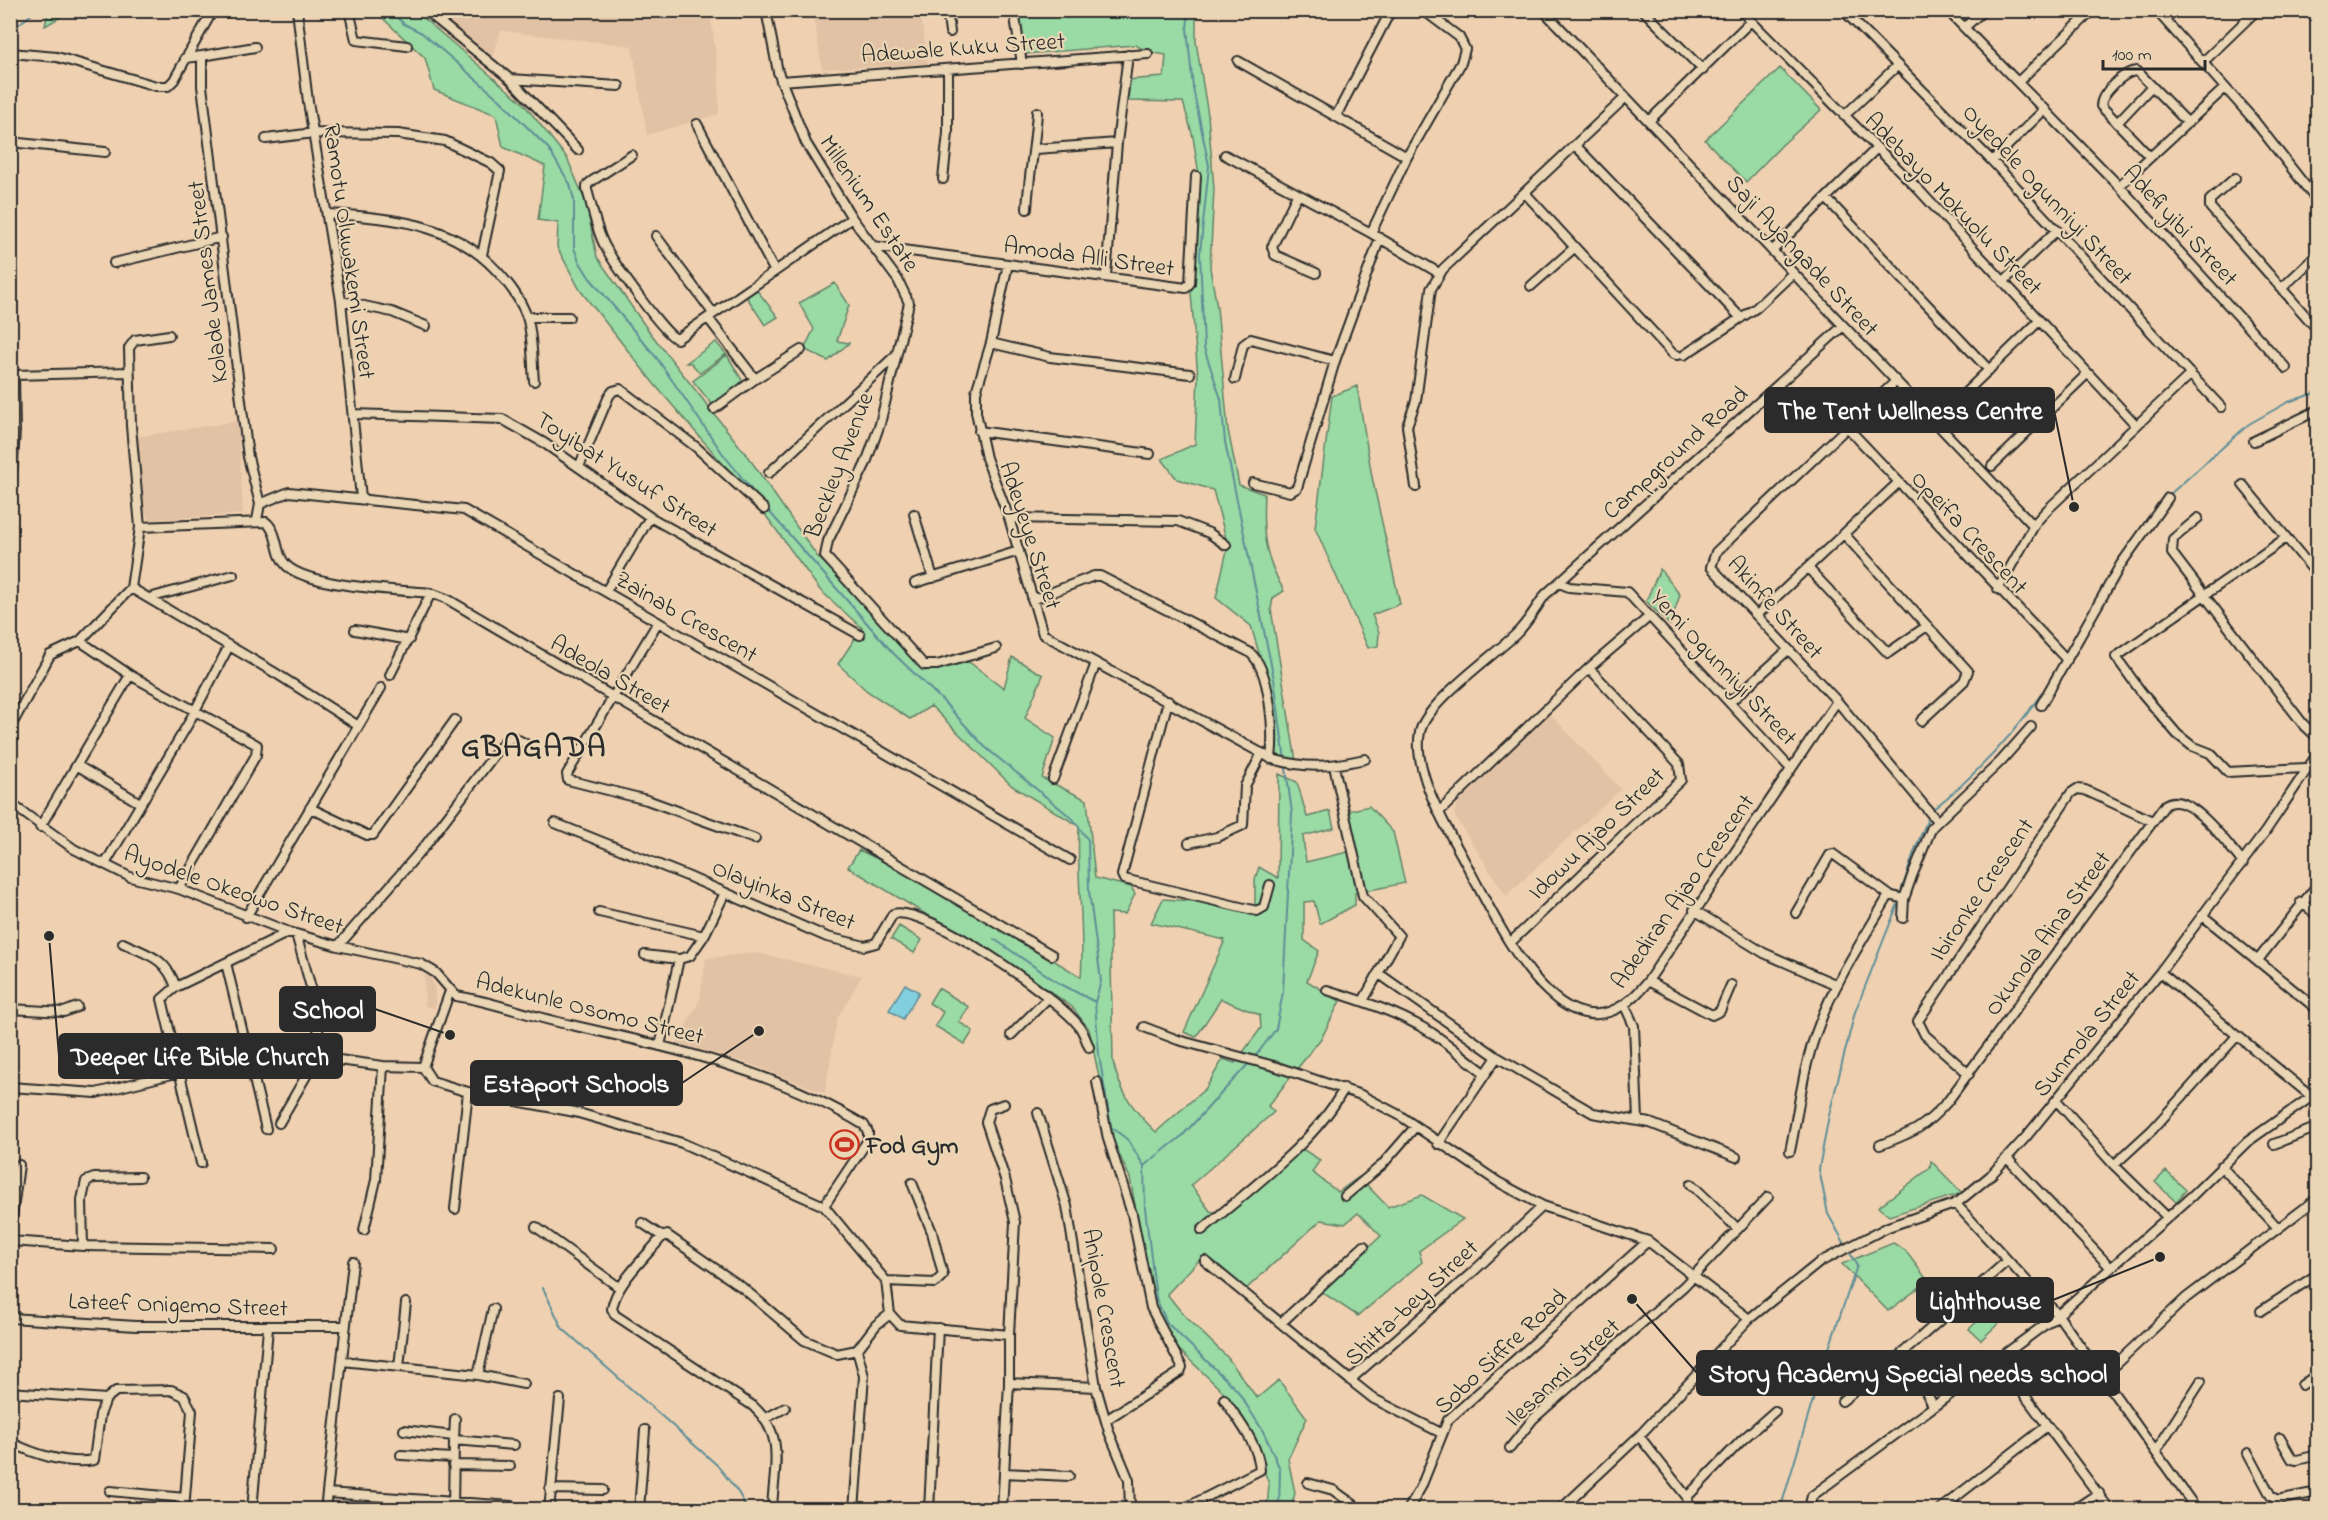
<svg xmlns="http://www.w3.org/2000/svg" width="2328" height="1520" viewBox="0 0 2328 1520" font-family="'Indie Flower',sans-serif">
<style>
.built{fill:#e2c2a5}
.green{fill:#9adaa4;stroke:#628268;stroke-width:1.5}
.water{fill:#82d0df;stroke:#5f8e97;stroke-width:1.5}
.lines{fill:none;stroke-linecap:round;stroke-linejoin:round}
.stream{stroke:#5f8e97;stroke-width:2}
.minor-casing{stroke:#2b2b2b;stroke-width:12}
.minor{stroke:#ead5b4;stroke-width:8}
.labels{text-anchor:middle;stroke-width:4.5;stroke-linejoin:round;paint-order:stroke}
.street-label{font-size:24px;fill:#2b2b2b;stroke:#ead5b4}
.poi-label{font-size:24px;font-weight:bold;fill:#2b2b2b;stroke:#ead5b4;text-anchor:start}
.district-label{font-size:30px;font-weight:bold;letter-spacing:1.5px;fill:#2b2b2b;stroke:#ead5b4}
.leader{fill:none;stroke:#2b2b2b;stroke-width:2}
.callout-dot{fill:#2b2b2b;stroke:#ead5b4;stroke-width:2}
.callout{fill:#2b2b2b;stroke:#2b2b2b;stroke-width:2}
.callout-label{font-size:26px;text-anchor:middle;font-weight:bold;fill:#fff}
</style>
<rect width="100%" height="100%" fill="#efd1b1"/>
<filter id="ink" filterUnits="userSpaceOnUse"><feTurbulence type="fractalNoise" baseFrequency=".0167" numOctaves="2"/><feDisplacementMap in="SourceGraphic" scale="12" xChannelSelector="R" yChannelSelector="G"/><feConvolveMatrix kernelMatrix="1 2 1 2 8 2 1 2 1" color-interpolation-filters="sRGB"/></filter>
<g filter="url(#ink)">
<path class="built" d="M435,11H710L719,77V114L647,135L632,46L501,31L493,57Z
M813,11H920L928,64L822,69Z
M238,421L243,514L149,520L139,503L135,437Z
M1550,714L1621,789L1506,896L1454,815L1457,804Z
M756,953L862,976L837,1019L825,1093L745,1062L677,1043L700,999L706,958Z
M431,975L435,992V1008L425,1006L424,976Z"/>
<path class="green" d="M48,11V10L71,11L45,26Z
M375,11H415L523,103L567,158L586,203L597,257L648,330L749,458L817,556L872,610L889,634L924,671L969,662L1004,688L1012,657L1043,675L1025,718L1055,738L1042,778L1087,800L1095,878L1131,887L1135,894L1125,914L1110,913L1113,1061C1119,1091 1134,1111 1156,1132L1206,1088L1223,1059L1235,1063L1261,1028L1260,1015L1221,999L1196,1037L1184,1032L1225,940L1151,923L1163,899L1255,905V879L1259,867L1278,878L1279,774L1297,782L1307,817L1330,811L1334,828L1303,836L1306,862L1352,851L1348,811L1369,806L1393,832L1405,883L1355,893V905L1320,924L1314,901L1304,902V940L1319,951L1307,981L1340,1001L1322,1037L1268,1106L1274,1112L1191,1185L1210,1211L1224,1215L1299,1147L1320,1160L1312,1172L1338,1192L1359,1177L1388,1207L1422,1195L1463,1219L1419,1251L1422,1262L1358,1316L1320,1291L1381,1236L1358,1213L1345,1224L1321,1220L1246,1289L1203,1256L1167,1294L1182,1313L1228,1358L1257,1398L1279,1380L1307,1418L1288,1459L1295,1493L1291,1509H1267L1269,1484L1249,1430L1222,1391L1169,1340L1155,1314L1130,1178L1112,1139L1089,1029L1072,1007L1034,980L848,867L859,850L921,880L1081,977C1085,927 1076,877 1079,826L1012,786L931,706L910,719L867,691L838,664L862,628L820,590L756,502L655,385L580,290L557,247L558,223L538,220L545,166L503,147L496,115L434,90L425,58Z
M1019,11H1196V42L1208,115L1214,189L1210,268L1217,307L1228,430L1239,485L1264,494C1262,534 1264,555 1284,591L1273,598L1271,609L1296,761L1289,762L1274,755L1276,728L1266,677L1251,626L1216,598L1228,546L1213,490L1177,479L1162,459L1195,444L1198,377L1191,293L1199,175L1193,137L1183,102L1126,101V80L1164,77L1166,55L1149,52L1135,45L1025,54Z
M1780,68L1821,110L1782,145L1746,182L1705,140Z
M835,283L849,305L837,341L849,343L828,361L804,349L814,329L799,303Z
M756,289L778,317L765,325L746,296Z
M716,342L726,354L700,373L691,363H686Z
M727,355L742,380L738,388L714,407L693,381Z
M1357,386L1372,477L1400,604L1372,615L1379,632L1378,646L1368,648L1315,528L1332,396Z
M1660,569L1680,595L1670,625L1646,601Z
M899,926L922,940L914,953L891,939Z
M938,988L969,1007L959,1022L973,1031L965,1044L935,1026L943,1012L929,1003Z
M1931,1161L1962,1193L1889,1216L1878,1207L1930,1168Z
M2166,1171L2186,1190L2176,1202L2155,1182Z
M1893,1243L1905,1250L1928,1281L1888,1311L1842,1264Z
M1991,1309L2002,1320L1981,1340L1969,1329Z"/>
<path class="water" d="M905,984L919,992L903,1019L889,1010Z"/>
<g class="lines">
<path class="stream" d="M389,10L404,24L422,33L500,100L548,148L570,184L574,200V248L579,261L589,277L656,357L723,454L759,499
M1189,10L1187,28L1193,88L1209,166L1200,253L1204,348L1221,399L1225,442L1274,679L1292,813L1283,992L1276,1029L1254,1058
M10,31L37,10
M2169,495L2249,424L2288,402L2318,392
M766,508L894,654L942,700L985,747L1073,819L1088,840L1089,891L1101,981L1095,1002L1099,1055L1111,1127L1128,1140L1144,1166L1145,1208L1156,1298L1167,1323L1237,1390L1263,1431L1280,1469L1279,1510
M2129,547L2160,503
M1931,811C1981,771 2021,728 2055,673
M1900,895L1914,852L1929,816
M994,939L1057,982L1095,1002
M1145,1165L1182,1136L1250,1062
M1846,1246L1828,1214L1819,1169L1829,1115L1855,1012L1899,901
M543,1288L562,1328L717,1465L738,1492L748,1510
M1780,1510L1825,1360L1857,1266L1849,1251"/>
<defs>
<path id="minor" d="M198,10L210,15
M297,10L308,102L341,301L361,498
M349,10L356,40L407,46
M425,10L510,79L619,86
M766,10L778,72L806,143L852,218L898,280L909,303L880,424L866,463L828,541L825,556L924,665H937L996,648
M947,10L950,32
M1014,10L1022,64
M1543,10L2034,526
M1643,10L1703,70
M1740,10L1918,189L2136,425
M1843,10L1992,161L2221,407
M1947,10L2119,186L2286,368
M2156,10L2253,119L2318,202
M1966,26L1984,10
M10,53L57,57L156,86H168L174,80L213,10
M202,56L255,47
M185,58L202,56V86L248,457L260,504L257,520
M1238,61L1407,157
M2203,62L2257,10
M510,79L578,150
M781,81L1148,54
M2019,81L2093,10
M1336,116L1391,10
M1844,116L1897,66
M1650,120L1751,21
M2117,123L2152,86
M697,124L774,270
M266,139L314,133L398,134L445,141L491,163L500,171L482,255
M10,142L105,152
M1575,145L1741,318
M1036,149L1117,143
M632,155L592,181L587,185V190C593,209 596,231 606,248C614,263 665,336 677,339L852,218
M1225,155L1371,233L1439,273
M2150,157L2101,106C2101,94 2123,72 2136,71L2139,73L2188,123
M1992,161L2045,109
M2235,178L2210,200V207L2318,330
M943,179L948,133V69
M2119,186L2225,88
M1525,193L1673,354L1677,355
M1297,195L1272,247L1275,255L1316,273
M1826,198L1989,370
M1027,209C1029,175 1035,145 1037,112
M328,214C390,217 453,223 497,271C510,285 520,298 527,317C533,336 532,360 534,381
M1371,233L1407,157L1461,63L1465,49L1459,37L1423,10
M656,236L713,313
M873,246L1186,288L1190,283L1196,176
M1772,251L1877,148
M114,263L222,237
M1008,264L991,343L976,392V412L986,458L1009,518L1043,634L1272,759C1308,769 1329,767 1365,759
M1106,276L1117,143L1128,55
M2003,282L2057,230
M1531,286L1574,248
M2282,288L2318,254
M341,301L392,312L426,326
M527,317H569
M708,318L755,379
M991,343L1050,357L1190,374
M1684,355L1756,308L1793,273
M10,372L14,375L15,431L10,504
M14,375L129,372
M1235,379L1243,345L1251,339L1335,361
M1896,381L1716,552L1711,567L1837,701L1937,821
M714,409L755,379L801,350
M354,414L502,419L544,443L650,517L860,635
M1935,422L2039,321
M1847,427L2067,660
M979,431L1150,454
M2254,441L2318,410
M1992,466L2088,373
M579,467L609,396L613,391L620,389L696,447L764,509
M769,473L895,356
M1253,483L1290,492L1297,488L1335,361L1380,238
M2243,485L2318,576
M1416,487L1407,426L1416,401L1431,289L1443,269L1626,97
M260,504L289,492L464,510L1070,860
M914,514L933,578
M1009,518L1178,521L1209,533L1226,545
M2198,518L2173,539L2172,553L2303,724L2318,738
M140,527L266,522C280,534 274,554 287,566C310,587 398,590 431,593L447,599L1052,955
M1844,534L1968,671L1964,681L1921,721
M2286,538L2116,657L2142,693L2177,734L2192,746L2210,753L2228,772L2305,768
M1808,568L1888,653L1927,626
M915,583L1019,551
M1559,583L1569,587L1627,592L1790,768
M131,588L277,674L357,725
M1998,589L2036,522L2047,510L2191,374
M606,591L650,517
M149,598L233,575
M1032,600L1094,576H1100L1249,652C1271,668 1274,734 1271,759
M1757,615L1898,483
M658,622L567,774L568,780L647,800L755,839
M355,630L409,640
M80,641L130,675L257,745L256,755L179,889
M390,675L431,593
M1168,701L1122,875L1124,879L1257,911L1264,907L1270,885
M1837,701L1648,981C1572,1079 1504,935 1472,875C1453,838 1411,774 1420,732C1426,703 1492,657 1515,635C1527,624 1535,609 1545,595L1843,326
M1730,702L1788,650
M2041,705L2121,564L2168,498
M10,728L50,655L80,641L131,588L140,527L131,426L129,348L135,340L169,335
M78,766L140,803
M1334,766L1363,896L1399,936L1363,1001
M1053,779L1096,663
M10,803L74,849L130,877L179,889L289,932L338,946L421,964L436,973L456,996C490,1001 524,1014 558,1022C664,1046 770,1068 864,1125L868,1132V1140L824,1206
M310,808L367,835H373L455,720
M1440,811L1589,668L1650,616
M555,823L687,876L827,937L865,946L876,943L893,914C925,904 1058,998 1079,1026C1083,1031 1086,1040 1089,1047
M40,827L130,675
M1189,843L1217,837L1243,825L1245,786L1262,753
M105,864L188,724L228,648
M2301,902L2318,916
M1694,910L1764,953L1837,985
M599,912L704,936
M1796,913L1830,855L1833,854L1889,895
M2203,916L2318,1010
M246,917L381,688
M1903,918L1904,899L1912,876L1932,827L2001,761L2031,727
M296,934L319,1016L317,1057L383,1066L423,1067
M1511,942L1681,780L1679,764L1589,668
M123,943C150,956 165,957 176,987
M338,946L425,846L504,742L513,737L526,744
M645,955L679,959L690,956L704,936L725,893
M2258,960L2318,884
M226,963L266,1129
M2160,972L2311,1096
M1378,973L1497,1057
M1648,981L1712,1015L1720,1011L1731,985
M1327,990C1363,1001 1400,1013 1432,1033C1450,1045 1467,1060 1485,1073
M450,991L423,1067L432,1081L468,1092L575,1112L682,1143L824,1206L886,1281L890,1314L900,1325L1009,1335V1383L1096,1387
M1625,1006L1634,1026L1638,1120
M10,1009L64,1012L77,1007
M1144,1027L1178,1040L1274,1066L1361,1095L1399,1115L1498,1182L1543,1206L1648,1241L1749,1319L1820,1262L1888,1227L1957,1203L1990,1176L2026,1137L2160,972L2265,832L2318,753
M1011,1035L1048,998
M660,1046L679,959
M1969,1074L1925,1035L1918,1021L2071,793L2077,789L2085,790L2152,821
M1097,1082L1108,1139L1132,1214L1151,1308L1182,1367L1180,1372L1106,1420
M10,1087L96,1093L180,1072
M2057,1101L2114,1165L2167,1217
M1004,1104L990,1109L986,1122L1005,1179L1015,1222L1009,1335
M1038,1113L1067,1206L1096,1387L1109,1432L1129,1480L1130,1510
M279,1123L317,1057
M1438,1144L1497,1057L1593,1113L1650,1123L1736,1157
M2274,1144L2318,1127
M1880,1145C1914,1132 1924,1128 1948,1101L2165,805C2188,788 2229,846 2243,863
M1790,1151C1799,1109 1803,1065 1819,1025C1836,979 1865,937 1889,895L1904,899
M2007,1158L2111,1268
M201,1163L162,999L176,987L289,932
M2114,1165L2152,1130L2236,1037
M2221,1166L2278,1228
M1691,1184L1738,1229
M1345,1196L1382,1165L1415,1127
M1955,1203L2058,1315L2197,1510
M455,1209L468,1092
M642,1223L663,1237
M536,1227L620,1288
M364,1230L376,1180L383,1066
M1202,1230C1247,1191 1318,1140 1344,1088
M10,1232L19,1165
M10,1241L83,1246L274,1249
M83,1246L82,1200L86,1181L94,1178L140,1177
M1205,1261L1350,1380
M886,1281L935,1283L943,1275L932,1232L912,1183
M2261,1311L2318,1274
M10,1318L136,1326H345
M1281,1323L1364,1246
M1997,1358L2110,1510
M342,1361L478,1375L524,1384
M399,1367L406,1303
M478,1375L493,1309
M1917,1376L1933,1405
M2102,1377L2186,1298L2318,1198
M2302,1385L2318,1374
M10,1392L106,1399
M1842,1401L1898,1357L2007,1261
M766,1418L785,1408
M404,1430L453,1436
M1441,1433L1374,1399L1350,1380L1475,1270L1543,1206
M1639,1436L1687,1497L1688,1510
M2280,1438L2292,1459L2297,1460L2318,1455
M454,1439L455,1419
M10,1442C34,1454 67,1465 94,1460L100,1415L106,1399L116,1391L171,1390L184,1396L192,1411L184,1510
M1510,1448L1533,1419L1684,1286L1768,1197
M2156,1451L2201,1381
M2248,1453L2271,1496L2277,1500L2318,1492
M401,1455L453,1458
M453,1465L510,1466
M1004,1473L1069,1476
M1308,1483L1333,1490L1361,1510
M550,1489L603,1490
M110,1491L185,1498
M327,1493L512,1506
M1687,1497L1742,1440L1775,1411
M772,1508C774,1467 786,1436 753,1406L615,1315L612,1309C616,1283 645,1258 661,1238L667,1235L743,1288L804,1340L837,1354L857,1350L876,1325L890,1314
M252,1510L268,1328
M325,1510L353,1262
M453,1510L454,1440L514,1445
M549,1510L560,1399
M639,1510L645,1430
M854,1510L864,1376L857,1350
M929,1510L938,1328
M1002,1510L1009,1383
M1181,1510L1260,1470C1259,1445 1238,1420 1224,1399
M1408,1510L1421,1487L1448,1420L1648,1241
M1560,1510L1639,1436L1749,1319
M1814,1510L1810,1504L1812,1496L2058,1315L2193,1195L2247,1142L2318,1092
M1939,1510L2047,1426
M2073,1510L2099,1493"/>
</defs>
<use href="#minor" class="minor-casing"/>
<use href="#minor" class="minor"/>
</g>
</g>
<defs>
<symbol id="stadium-ring" viewBox="-11 -11 22 22"><circle r="9.5" fill="#ead5b4" stroke="#c8321e" stroke-width="1.5"/><path d="M0-5a6.5 5 0 1 0 0 10a6.5 5 0 1 0 0-10ZM-3.5-1.8h7v3.6h-7Z" fill="#c8321e"/></symbol>
</defs>
<g fill-rule="evenodd">
<use href="#stadium-ring" x="828" y="1128" width="33" height="33"/>
</g>
<g class="labels">
<g class="street-label">
<text transform="translate(963 47) rotate(-4)" y="8">Adewale Kuku Street</text>
<text transform="translate(2048 194) rotate(47)" y="8">Oyedele Ogunniyi Street</text>
<text transform="translate(870 203) rotate(56)" y="8">Millenium Estate</text>
<text transform="translate(1954 203) rotate(46)" y="8">Adebayo Mokuolu Street</text>
<text transform="translate(2181 225) rotate(47)" y="8">Adefiyibi Street</text>
<text transform="translate(350 251) rotate(82)" y="8">Ramotu Oluwakemi Street</text>
<text transform="translate(1803 255) rotate(47)" y="8">Saji Ayangade Street</text>
<text transform="translate(1089 256) rotate(8)" y="8">Amoda Alli Street</text>
<text transform="translate(207 282) rotate(-97)" y="8">Kolade James Street</text>
<text transform="translate(1675 452) rotate(-42)" y="8">Campground Road</text>
<text transform="translate(838 465) rotate(-69)" y="8">Beckley Avenue</text>
<text transform="translate(627 474) rotate(33)" y="8">Toyibat Yusuf Street</text>
<text transform="translate(1970 532) rotate(47)" y="8">Opeifa Crescent</text>
<text transform="translate(1031 535) rotate(72)" y="8">Adeyeye Street</text>
<text transform="translate(1776 607) rotate(48)" y="8">Akinfe Street</text>
<text transform="translate(687 616) rotate(30)" y="8">Zainab Crescent</text>
<text transform="translate(1724 667) rotate(47)" y="8">Yemi Ogunniyi Street</text>
<text transform="translate(611 674) rotate(30)" y="8">Adeola Street</text>
<text transform="translate(1596 833) rotate(-44)" y="8">Idowu Ajao Street</text>
<text transform="translate(234 889) rotate(19)" y="8">Ayodele Okeowo Street</text>
<text transform="translate(1981 889) rotate(-56)" y="8">Ibironke Crescent</text>
<text transform="translate(1682 891) rotate(-55)" y="8">Adediran Ajao Crescent</text>
<text transform="translate(784 894) rotate(22)" y="8">Olayinka Street</text>
<text transform="translate(2047 933) rotate(-54)" y="8">Okunola Aina Street</text>
<text transform="translate(590 1008) rotate(14)" y="8">Adekunle Osomo Street</text>
<text transform="translate(2086 1033) rotate(-51)" y="8">Sunmola Street</text>
<text transform="translate(1411 1302) rotate(-43)" y="8">Shitta-bey Street</text>
<text transform="translate(178 1304) rotate(2)" y="8">Lateef Onigemo Street</text>
<text transform="translate(1105 1308) rotate(80)" y="8">Anipole Crescent</text>
<text transform="translate(1500 1351) rotate(-43)" y="8">Sobo Siffre Road</text>
<text transform="translate(1562 1372) rotate(-43)" y="8">Ilesanmi Street</text>
</g>
<g class="poi-label">
<text x="866" y="1153">Fod Gym</text>
</g>
<g class="district-label">
<text x="534" y="756">GBAGADA</text>
</g>
</g>
<path class="leader" d="M2074 507L2054 410M450 1035L375 1009M49 936L59 1056M759 1031L682 1083M2160 1257L2053 1300M1632 1299L1697 1373"/>
<g class="callout-dot">
<circle cx="2074" cy="507" r="6"/>
<circle cx="450" cy="1035" r="6"/>
<circle cx="49" cy="936" r="6"/>
<circle cx="759" cy="1031" r="6"/>
<circle cx="2160" cy="1257" r="6"/>
<circle cx="1632" cy="1299" r="6"/>
</g>
<g class="callout">
<rect x="1765" y="388" width="289" height="44" rx="6"/>
<rect x="280" y="987" width="95" height="44" rx="6"/>
<rect x="59" y="1034" width="283" height="44" rx="6"/>
<rect x="471" y="1061" width="211" height="44" rx="6"/>
<rect x="1917" y="1278" width="136" height="44" rx="6"/>
<rect x="1697" y="1351" width="422" height="44" rx="6"/>
</g>
<g class="callout-label">
<text x="1910" y="419">The Tent Wellness Centre</text>
<text x="328" y="1018">School</text>
<text x="200" y="1065">Deeper Life Bible Church</text>
<text x="576" y="1092">Estaport Schools</text>
<text x="1985" y="1309">Lighthouse</text>
<text x="1908" y="1382">Story Academy Special needs school</text>
</g>
<rect width="2328" height="1520" fill="none" stroke="#ead5b4" stroke-width="36"/>
<rect x="18" y="18" width="2292" height="1484" fill="none" stroke="#2b2b2b" stroke-width="2" filter="url(#ink)"/>
<path d="M2103 60v9h102v-9" fill="none" stroke="#2b2b2b" stroke-width="3"/>
<text x="2112" y="60" font-size="18" fill="#2b2b2b" stroke="#ead5b4" stroke-width="4.5" paint-order="stroke">100 m</text>
</svg>
